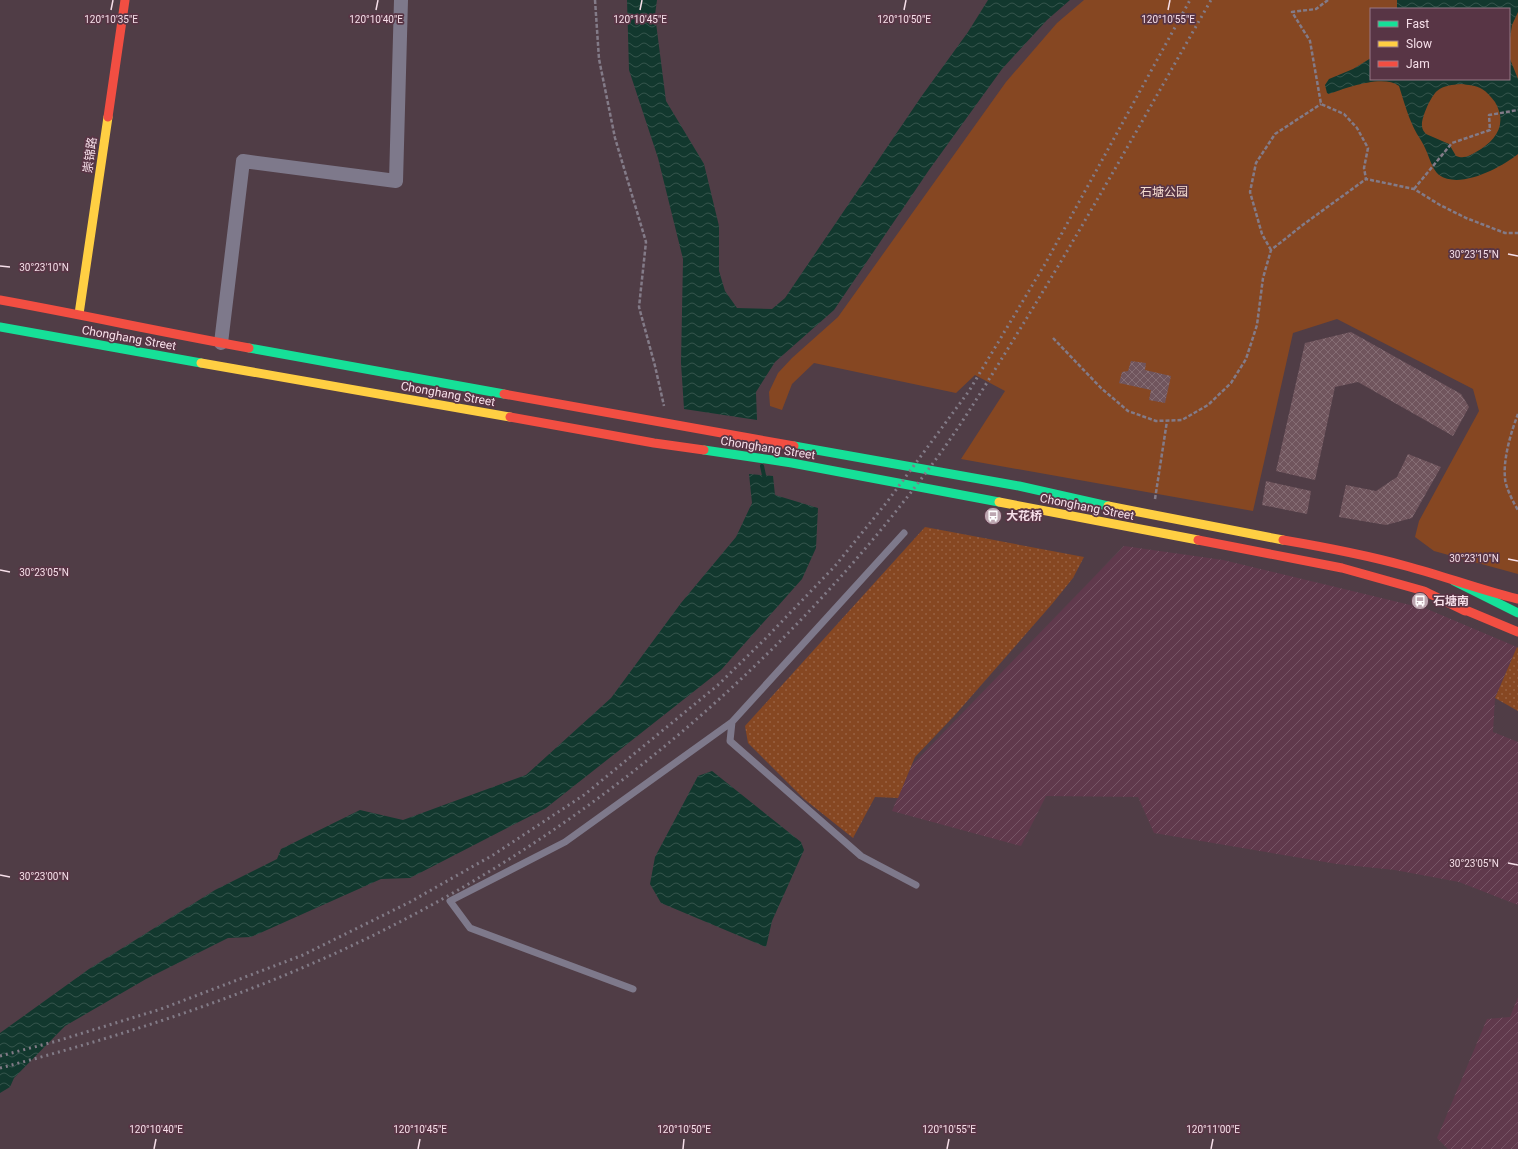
<svg xmlns="http://www.w3.org/2000/svg" width="1518" height="1149" viewBox="0 0 1518 1149" font-family="Roboto,'Noto Sans SC',sans-serif">
<style>
.industrial{fill:url(#industrial-furrows)}
.grass{fill:url(#grass-dots)}
.park{fill:#864722;fill-rule:evenodd}
.water{fill:url(#water-waves);fill-rule:evenodd}
.lines{fill:none;stroke-linecap:round;stroke-linejoin:round}
.stream{stroke:#12382e;stroke-width:4}
.building{fill:url(#building-cross-hatch)}
.path{stroke:#837b88;stroke-width:2.5;stroke-dasharray:4 2;stroke-linecap:butt}
.lane{stroke:#7e798b;stroke-width:7}
.street{stroke:#7e798b;stroke-width:14}
.fast{stroke:#16e098;stroke-width:9}
.slow{stroke:#ffcf43;stroke-width:9}
.jam{stroke:#f24e42;stroke-width:9}
.rail{stroke:#827b87;stroke-width:3;stroke-dasharray:2 4;stroke-linecap:butt}
.ticks{fill:none;stroke:#f6dfe9;stroke-width:1.5}
.labels{text-anchor:middle;stroke-width:3.5;stroke-linejoin:round;paint-order:stroke}
.street-label{font-size:12px;fill:#f6dfe9;stroke:#583545}
.park-label{font-size:12px;fill:#f6ddd0;stroke:#583545}
.poi-label{font-size:12px;font-weight:bold;fill:#f6dfe9;stroke:#583545;text-anchor:start}
.ticks-label{font-size:10px;text-anchor:middle;fill:#f6dfe9;stroke:#583545;stroke-width:3.5;stroke-linejoin:round;paint-order:stroke}
</style>
<defs>
<pattern id="industrial-furrows" width="10" height="10" patternUnits="userSpaceOnUse"><rect width="10" height="10" fill="#60394c"/><path d="M-1 1l2-2M0 10L10 0M9 11l2-2" fill="none" stroke="#756"/></pattern>
<pattern id="grass-dots" width="8" height="8" patternUnits="userSpaceOnUse"><rect width="8" height="8" fill="#864722"/><path d="M2 2h.1M6 6h.1" fill="none" stroke="#986142" stroke-width="1.8" stroke-linecap="round"/></pattern>
<pattern id="water-waves" width="16" height="10" patternUnits="userSpaceOnUse"><rect width="16" height="10" fill="#12382e"/><path d="M0 5q4-4 8 0t8 0" fill="none" stroke="#35544c"/></pattern>
<pattern id="building-cross-hatch" width="8" height="8" patternUnits="userSpaceOnUse"><rect width="8" height="8" fill="#70555d"/><path d="M0 0l8 8M0 8l8-8" fill="none" stroke="#856d74"/></pattern>
</defs>
<rect width="100%" height="100%" fill="#503d46"/>
<path class="industrial" d="M1124,546L1223,560L1427,609L1517,647L1495,698L1493,732L1518,742V905L1459,882L1395,870L1337,864L1154,833L1138,797L1046,796L1021,846L892,811L912,765Z
M1518,997V1149H1448L1437,1138L1487,1019L1510,1017Z"/>
<path class="grass" d="M925,527L1084,557L1073,578L1052,604L955,715L915,757L898,798L875,797L853,838L804,799L748,743L745,726Z
M1517,647L1518,648V711L1495,698Z"/>
<path class="park" d="M1084,0H1518V574L1434,551L1415,537L1419,521L1479,411L1473,389L1337,319L1293,333L1253,511L961,459L1005,391L975,375L956,393L814,363L792,384L782,410L770,406L769,392L778,373L792,358L838,317L1006,82L1057,23ZM1371,9H1509V79H1371Z"/>
<path class="water" d="M627,0H657L655,15L666,101L704,164L719,226V271L725,291L737,308L772,309L785,298L921,97L968,32L988,0H1070L1047,20L1002,69L929,170L834,310L775,362L756,392L757,420L684,409L681,363L683,259L658,158L629,70Z
M1397,0H1518V12L1512,25L1510,38V59L1518,79V154C1502,167 1460,190 1439,175C1432,169 1429,156 1425,148C1423,143 1420,139 1417,134C1409,120 1404,102 1399,86C1383,74 1346,88 1329,94L1327,93L1325,85L1329,79L1353,69L1371,58V79H1509V9H1397ZM1461,84C1468,85 1476,85 1482,89C1487,92 1491,97 1495,102C1508,124 1496,141 1476,152C1469,156 1464,159 1456,156L1449,144L1426,134C1424,132 1422,129 1422,126C1421,118 1431,96 1437,91C1444,85 1452,85 1461,84Z
M749,474L773,476L775,495L818,508L816,548L802,579L721,670L546,808L410,878L381,879L251,937L228,938L146,979L65,1026L14,1078L10,1087L0,1093V1033L89,969L215,890L277,859L281,849L360,810L403,820L526,775L611,698L681,603L736,537L752,503Z
M712,771L801,842L804,850L772,921L766,947L661,903L650,884L655,857L698,776Z"/>
<g class="lines">
<path class="stream" d="M762,466L765,480"/>
</g>
<path class="building" d="M1351,332L1461,394L1469,407L1453,436L1358,382L1335,387L1315,480L1276,471L1305,343Z
M1131,361L1146,363L1145,370L1171,376L1165,403L1149,400L1151,390L1119,383L1122,372L1128,371Z
M1408,454L1441,467L1412,518L1386,525L1339,517L1346,485L1376,491L1397,477Z
M1266,481L1311,491L1307,514L1262,505Z"/>
<g class="lines">
<path class="path" d="M595,0L599,59L615,138L646,242L639,307L655,366L664,406
M1328,0L1316,9L1292,12L1310,41L1321,104L1344,114L1357,128L1368,148L1364,168L1366,179L1414,189L1440,205L1466,218L1505,233H1518
M1414,189L1452,143L1490,130L1489,115L1518,110
M1271,250L1262,234L1250,192L1256,163L1275,134L1321,104
M1053,338L1101,388L1128,411L1156,421L1182,420L1208,405L1231,383L1246,359L1257,325L1263,278L1271,250L1304,224L1366,179
M1518,414C1511,432 1503,459 1505,478C1505,486 1514,504 1518,510
M1155,499L1167,421"/>
<path class="lane" d="M904,533L732,722L730,741L861,856L916,885
M633,989L470,928L450,901L565,842L732,722"/>
<path class="street" d="M221,343L243,161L396,181L401,0"/>
<path class="fast" d="M0,327L201,363
M249,348L504,394
M794,446L1019,486L1108,506
M704,450L792,463L999,502
M1454,581L1518,613"/>
<path class="slow" d="M79,314L108,117
M201,363L510,417
M999,502L1198,540
M1108,506L1283,540"/>
<path class="jam" d="M108,117L125,0
M0,300C83,315 166,333 249,348
M504,394L794,446
M510,417L654,443L704,450
M1198,540L1342,568L1424,591L1465,611
M1283,540C1324,547 1366,555 1406,566C1444,576 1480,590 1518,599
M1451,604L1518,632"/>
<path class="rail" d="M0,1056L57,1041L161,1009L303,955L410,902L493,855L584,795L718,685L766,638L835,566L887,502L969,391L1045,264L1190,0
M0,1068C111,1039 222,1004 327,957C569,849 783,669 939,455C970,412 997,366 1025,321C1090,215 1150,107 1211,0"/>
</g>
<path class="ticks" d="M111,10L113,0M376,10L378,0M640,10L642,0M904,10L906,0M1168,10L1170,0M1508,254L1518,256M0,266L10,267M1508,559L1518,561M0,570L10,572M1508,863L1518,865M0,875L10,877M154,1149L156,1139M418,1149L420,1139M683,1149L684,1139M947,1149L949,1139M1211,1149L1213,1139"/>
<defs>
<symbol id="bus-disc" viewBox="-11 -11 22 22"><circle r="9.5" fill="#bca6b0" stroke="#583545"/><path d="M-5-6H5V4H4V6H2V4H-2V6H-4V4H-5ZM-3.5-4V0h7V-4ZM-3.5 1.2v1.5H-2V1.2ZM2 1.2v1.5H3.5V1.2Z" fill="#fff"/></symbol>
</defs>
<g fill-rule="evenodd">
<use href="#bus-disc" x="983" y="506" width="20" height="20"/>
<use href="#bus-disc" x="1410" y="591" width="20" height="20"/>
</g>
<g class="labels">
<g class="street-label">
<text transform="translate(90 155) rotate(-82)" y="4">崇锦路</text>
<text transform="translate(129 338) rotate(10)" y="4">Chonghang Street</text>
<text transform="translate(448 394) rotate(10)" y="4">Chonghang Street</text>
<text transform="translate(768 448) rotate(9)" y="4">Chonghang Street</text>
<text transform="translate(1087 507) rotate(11)" y="4">Chonghang Street</text>
</g>
<g class="park-label">
<text x="1164" y="196">石塘公园</text>
</g>
<g class="poi-label">
<text x="1006" y="520">大花桥</text>
<text x="1433" y="605">石塘南</text>
</g>
</g>
<g class="ticks-label">
<text x="111" y="23">120°10'35"E</text>
<text x="376" y="23">120°10'40"E</text>
<text x="640" y="23">120°10'45"E</text>
<text x="904" y="23">120°10'50"E</text>
<text x="1168" y="23">120°10'55"E</text>
<text x="1474" y="258">30°23'15"N</text>
<text x="44" y="271">30°23'10"N</text>
<text x="1474" y="562">30°23'10"N</text>
<text x="44" y="576">30°23'05"N</text>
<text x="1474" y="867">30°23'05"N</text>
<text x="44" y="880">30°23'00"N</text>
<text x="156" y="1133">120°10'40"E</text>
<text x="420" y="1133">120°10'45"E</text>
<text x="684" y="1133">120°10'50"E</text>
<text x="949" y="1133">120°10'55"E</text>
<text x="1213" y="1133">120°11'00"E</text>
</g>
<rect x="1370" y="8" width="140" height="72" fill="#583545" stroke="#977987"/>
<rect x="1378" y="21" width="20" height="6" fill="#16e098" stroke="#977987"/>
<text x="1406" y="28" font-size="12" fill="#f6dfe9">Fast</text>
<rect x="1378" y="41" width="20" height="6" fill="#ffcf43" stroke="#977987"/>
<text x="1406" y="48" font-size="12" fill="#f6dfe9">Slow</text>
<rect x="1378" y="61" width="20" height="6" fill="#f24e42" stroke="#977987"/>
<text x="1406" y="68" font-size="12" fill="#f6dfe9">Jam</text>
</svg>
